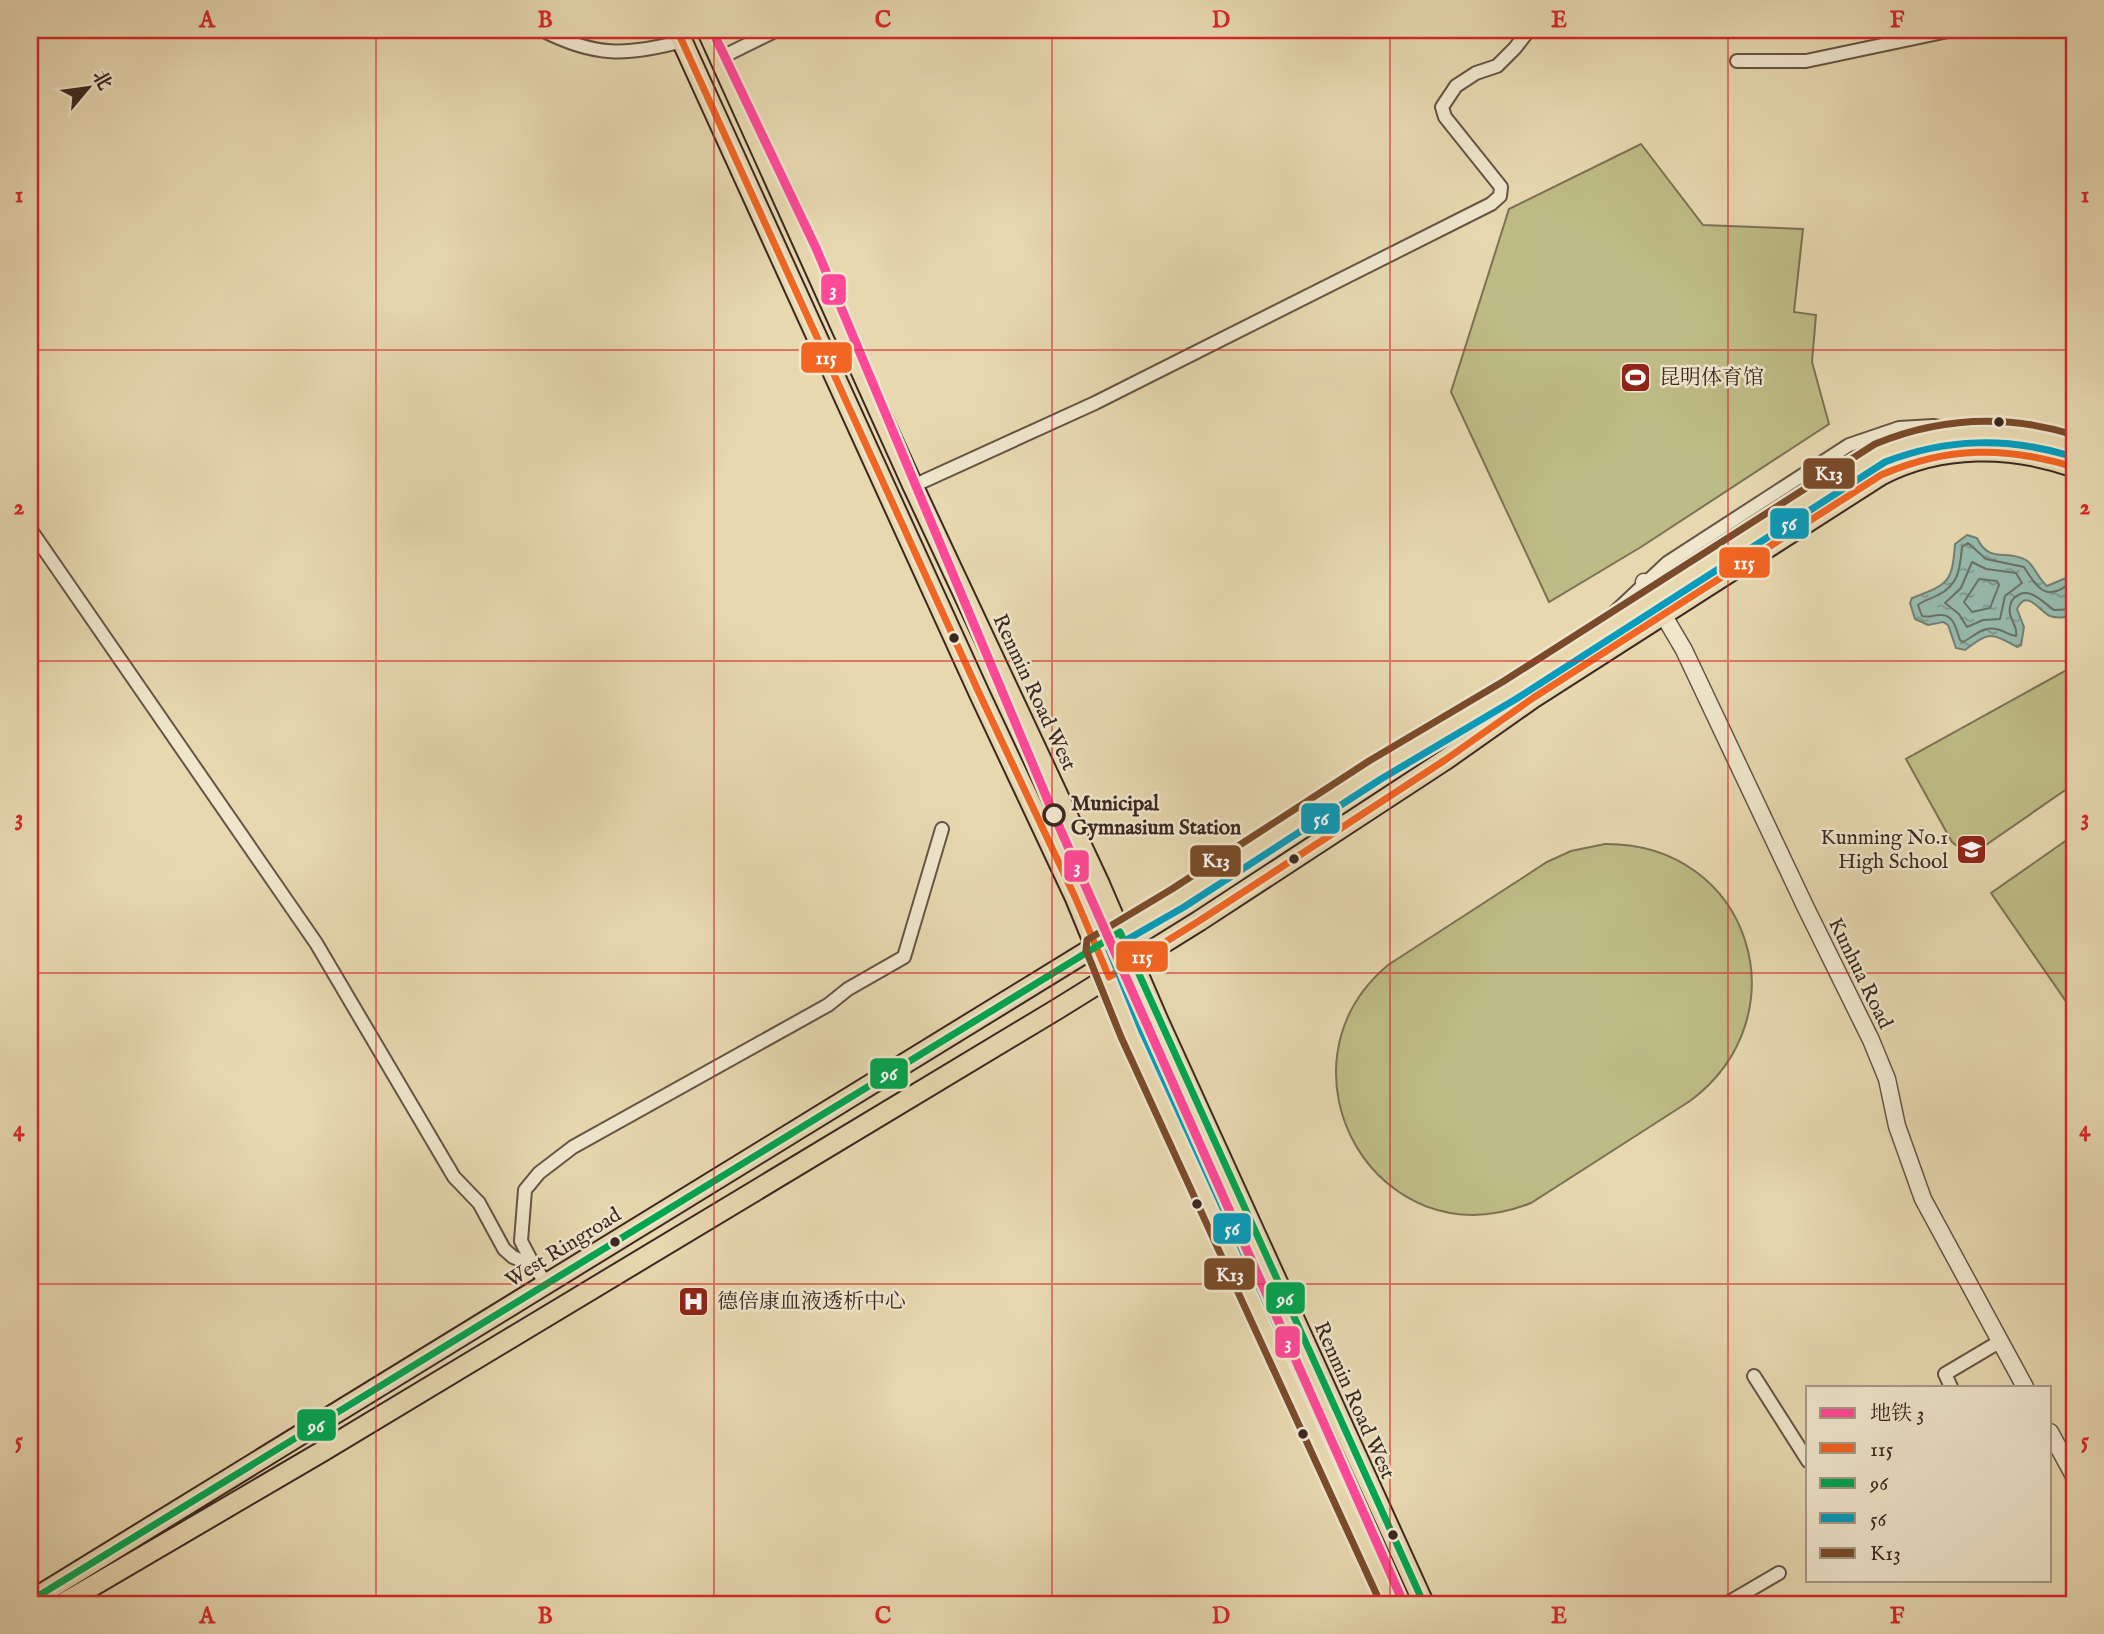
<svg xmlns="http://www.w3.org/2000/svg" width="2104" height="1634" viewBox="0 0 2104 1634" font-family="'IM FELL English','Noto Serif SC',serif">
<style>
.pitch{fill:#bebc86;stroke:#7c7254;stroke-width:2}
.water{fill:url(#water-ripples);stroke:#728074;stroke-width:2}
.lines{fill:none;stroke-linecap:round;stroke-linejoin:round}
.shore{stroke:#697166;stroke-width:2}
.minor-casing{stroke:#665445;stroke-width:16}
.tertiary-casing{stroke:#665445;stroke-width:19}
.primary-casing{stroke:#3b2821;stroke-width:23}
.minor{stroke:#efe6cc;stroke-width:12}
.tertiary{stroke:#efe6cc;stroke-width:16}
.primary{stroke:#e7d8b0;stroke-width:19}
.bus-1-casing{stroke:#efe6cc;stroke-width:12}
.bus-2-casing{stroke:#efe6cc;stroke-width:12}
.bus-3-casing{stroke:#efe6cc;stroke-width:12}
.bus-4-casing{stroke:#efe6cc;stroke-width:12}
.bus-1{stroke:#f26522;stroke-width:7}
.bus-2{stroke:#00a651;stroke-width:7}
.bus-3{stroke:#069cbd;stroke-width:7}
.bus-4{stroke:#7a4b2a;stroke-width:7}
.metro-1-casing{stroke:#efe6cc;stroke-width:14}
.metro-1{stroke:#fe4998;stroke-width:9}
.grid{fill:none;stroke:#d62828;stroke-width:2;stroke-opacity:0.55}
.bus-dot{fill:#3b2821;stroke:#efe6cc;stroke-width:2.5}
.stop-dot{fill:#efe6cc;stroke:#3b2821;stroke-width:3.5}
.labels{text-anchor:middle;stroke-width:5;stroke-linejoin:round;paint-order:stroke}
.poi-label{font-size:21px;fill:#3b2821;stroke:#efe6cc;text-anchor:start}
.street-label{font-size:21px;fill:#3b2821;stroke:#efe6cc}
.stop-label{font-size:21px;font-weight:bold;fill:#3b2821;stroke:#efe6cc;text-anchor:start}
.line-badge{stroke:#efe6cc;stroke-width:2.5}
.badge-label{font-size:19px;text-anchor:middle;font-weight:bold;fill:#fff}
.neatline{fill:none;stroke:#d62828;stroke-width:2.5}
.grid-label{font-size:23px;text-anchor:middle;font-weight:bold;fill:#d62828}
</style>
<defs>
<pattern id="water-ripples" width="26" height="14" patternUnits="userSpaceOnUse" patternTransform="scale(1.75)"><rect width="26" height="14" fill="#97baac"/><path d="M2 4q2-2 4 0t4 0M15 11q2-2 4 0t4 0" fill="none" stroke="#7c978c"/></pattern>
</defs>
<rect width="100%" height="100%" fill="#e7d8b0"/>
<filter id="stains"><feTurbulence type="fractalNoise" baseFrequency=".00286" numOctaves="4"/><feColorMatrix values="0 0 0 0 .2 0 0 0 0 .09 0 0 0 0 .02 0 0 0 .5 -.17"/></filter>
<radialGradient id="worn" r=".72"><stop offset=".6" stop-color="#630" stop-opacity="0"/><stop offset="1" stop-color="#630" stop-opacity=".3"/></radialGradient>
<path class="pitch" d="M1641,144L1703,225L1803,229L1794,312L1816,315L1812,362L1829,424L1641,547L1549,602L1451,392L1509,209Z
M2074,666V784L1970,856L1952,842L1906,759Z
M2074,835V1013L1991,893Z
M1605,844C1751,843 1804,1016 1690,1101L1531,1203C1377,1265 1266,1068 1388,965L1547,862L1571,851Z"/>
<path class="water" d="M1967,535L1977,538C1989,564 2007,549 2026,560C2035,566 2038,579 2047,586L2066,578L2071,573L2074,574V614C2067,617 2058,619 2050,616C2039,611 2027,588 2017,609L2024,627L2021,645L2017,647C1990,632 1989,632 1965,650L1956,648L1948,625L1943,622L1928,625L1915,619L1910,603L1912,598C1948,584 1952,584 1955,544Z"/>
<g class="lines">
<path class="shore" d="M1972,562L1986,569L2016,573L2022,583L2005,596L2000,619L1983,620L1967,627L1959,614L1945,603L1961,588Z
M1979,579L1997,581L1999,585L1990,608L1972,612L1964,602Z
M2074,580C2048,603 2039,591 2024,567L1986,559L1968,543L1962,547C1960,568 1959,585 1938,595C1931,599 1924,600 1918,605L1922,616C1930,618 1932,615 1940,615C1954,614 1956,629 1960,640L1963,642C1975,636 1984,624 2000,630C2006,632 2009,635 2016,636C2018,627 2012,623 2010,614C2009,609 2010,602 2014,598C2029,584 2043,603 2054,610L2074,609"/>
<defs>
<path id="minor" d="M542,30C595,57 626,56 683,41
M30,31L31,30
M720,58L777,30
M1737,61H1806L1953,30
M913,486L1095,403L1491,204L1500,196L1501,187L1445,117L1442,107L1456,86L1476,73L1497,66L1515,48L1529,30
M30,529L316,943L454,1177L479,1203L504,1249L513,1257L534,1266L546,1283
M1601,625L1667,563L1849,445L1899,428L1933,426L1951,429
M534,1266L521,1241L525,1190L539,1173L573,1147L828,1005L848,989L904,957L942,829
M1754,1376L1808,1461
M1951,1387L1945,1374L1999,1342
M1726,1604L1779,1573"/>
<path id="tertiary" d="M1644,582L1684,650L1805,906L1871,1040L1887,1079L1897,1126L1923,1199L2025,1387
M2050,1432L2074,1476"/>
<path id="primary" d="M677,30L980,695L1075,897L1131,1033L1392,1604
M707,30L913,486L1099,883L1157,1018L1424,1604
M30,1601L1096,946L1178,898L1375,770L1510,690L1872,458C1933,426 2009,423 2074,446
M62,1604L323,1451L1059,1008L1199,921L1445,760L1533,698L1881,475C1942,444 2010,445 2074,467"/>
</defs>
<use href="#minor" class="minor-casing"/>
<use href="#tertiary" class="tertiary-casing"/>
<use href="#primary" class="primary-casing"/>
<use href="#minor" class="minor"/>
<use href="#tertiary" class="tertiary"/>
<use href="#primary" class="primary"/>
<defs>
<path id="bus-1" d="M677,30L980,695L1075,897L1109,977L1199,921L1445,760L1533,698L1881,475C1948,446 2005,446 2074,467"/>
<path id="bus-2" d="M30,1601L1120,932L1424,1604"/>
<path id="bus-3" d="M1402,1600L1141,1029L1109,950L1184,907L1381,779L1516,699L1885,462C1947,438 2007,437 2071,456"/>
<path id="bus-4" d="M1381,1604L1121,1037L1086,950L1087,940L1172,889L1369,761L1504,681L1875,444C1941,417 2007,414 2074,435"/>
</defs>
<use href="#bus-1" class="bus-1-casing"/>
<use href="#bus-2" class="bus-2-casing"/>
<use href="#bus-3" class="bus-3-casing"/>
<use href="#bus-4" class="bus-4-casing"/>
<use href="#bus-1" class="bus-1"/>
<use href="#bus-2" class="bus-2"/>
<use href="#bus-3" class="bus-3"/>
<use href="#bus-4" class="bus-4"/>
<defs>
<path id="metro-1" d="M712,30L816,248L1054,815L1404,1604"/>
</defs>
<use href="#metro-1" class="metro-1-casing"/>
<use href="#metro-1" class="metro-1"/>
</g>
<path class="grid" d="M376,30V1604M714,30V1604M1052,30V1604M1390,30V1604M1728,30V1604M30,350H2074M30,661H2074M30,973H2074M30,1284H2074"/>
<defs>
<symbol id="stadium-square" viewBox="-11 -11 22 22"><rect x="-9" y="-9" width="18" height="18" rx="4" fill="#8f2418" stroke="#efe6cc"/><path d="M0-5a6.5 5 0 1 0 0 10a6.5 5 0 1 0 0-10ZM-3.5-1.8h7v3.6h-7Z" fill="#fff"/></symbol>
<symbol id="school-square" viewBox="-11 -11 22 22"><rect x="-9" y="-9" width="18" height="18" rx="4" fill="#8f2418" stroke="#efe6cc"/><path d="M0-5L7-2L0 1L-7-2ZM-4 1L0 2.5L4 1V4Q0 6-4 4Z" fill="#fff"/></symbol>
<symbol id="hospital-square" viewBox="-11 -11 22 22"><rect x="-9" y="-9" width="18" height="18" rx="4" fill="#8f2418" stroke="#efe6cc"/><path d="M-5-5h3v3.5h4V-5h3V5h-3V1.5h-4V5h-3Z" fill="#fff"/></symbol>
</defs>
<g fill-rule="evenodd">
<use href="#stadium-square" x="1618" y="360" width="35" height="35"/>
<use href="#school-square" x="1954" y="832" width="35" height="35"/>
<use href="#hospital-square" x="676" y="1284" width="35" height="35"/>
</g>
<g class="bus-dot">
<circle cx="1999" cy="422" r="6"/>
<circle cx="954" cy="638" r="6"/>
<circle cx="1294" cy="859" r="6"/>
<circle cx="1197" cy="1204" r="6"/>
<circle cx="615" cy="1242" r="6"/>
<circle cx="1303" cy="1434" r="6"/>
<circle cx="1393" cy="1535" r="6"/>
</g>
<circle class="stop-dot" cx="1054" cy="815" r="10"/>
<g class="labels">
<g class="poi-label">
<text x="1659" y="384">昆明体育馆</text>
<text x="1948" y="844" text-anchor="end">Kunming No.1<tspan x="1948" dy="24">High School</tspan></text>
<text x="717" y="1308">德倍康血液透析中心</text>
</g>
<g class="street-label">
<text transform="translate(1035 692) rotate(65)" y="7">Renmin Road West</text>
<text transform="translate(1861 973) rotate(64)" y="7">Kunhua Road</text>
<text transform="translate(563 1247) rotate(-32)" y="7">West Ringroad</text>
<text transform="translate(1355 1400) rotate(66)" y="7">Renmin Road West</text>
</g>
<g class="stop-label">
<text x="1071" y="810">Municipal<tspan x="1071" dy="24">Gymnasium Station</tspan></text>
</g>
</g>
<g class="line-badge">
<rect x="820" y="273" width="27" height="33" rx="7" fill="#fe4998"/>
<rect x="800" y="341" width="53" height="33" rx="7" fill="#f26522"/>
<rect x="1802" y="457" width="54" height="33" rx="7" fill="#7a4b2a"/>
<rect x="1769" y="507" width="41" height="33" rx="7" fill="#069cbd"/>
<rect x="1718" y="546" width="53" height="33" rx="7" fill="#f26522"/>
<rect x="1300" y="802" width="41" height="33" rx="7" fill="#069cbd"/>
<rect x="1189" y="844" width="53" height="34" rx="7" fill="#7a4b2a"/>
<rect x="1063" y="849" width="27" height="34" rx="7" fill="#fe4998"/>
<rect x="1115" y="940" width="54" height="33" rx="7" fill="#f26522"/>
<rect x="869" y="1057" width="40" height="33" rx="7" fill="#00a651"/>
<rect x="1212" y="1212" width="40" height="33" rx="7" fill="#069cbd"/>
<rect x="1203" y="1257" width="53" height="34" rx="7" fill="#7a4b2a"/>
<rect x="1265" y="1281" width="41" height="34" rx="7" fill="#00a651"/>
<rect x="1274" y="1325" width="27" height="34" rx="7" fill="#fe4998"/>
<rect x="296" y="1408" width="41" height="34" rx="7" fill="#00a651"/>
</g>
<g class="badge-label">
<text x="833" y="296">3</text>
<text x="826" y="364">115</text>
<text x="1829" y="480">K13</text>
<text x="1789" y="530">56</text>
<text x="1744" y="569">115</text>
<text x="1321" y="825">56</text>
<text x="1216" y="867">K13</text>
<text x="1077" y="873">3</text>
<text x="1142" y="963">115</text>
<text x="889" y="1080">96</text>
<text x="1232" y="1235">56</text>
<text x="1230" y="1281">K13</text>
<text x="1285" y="1305">96</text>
<text x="1288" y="1349">3</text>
<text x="316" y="1432">96</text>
</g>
<rect width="2104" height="1634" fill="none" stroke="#e7d8b0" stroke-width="77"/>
<rect x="1806" y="1386" width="245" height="196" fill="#efe6cc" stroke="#a79a88" stroke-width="2"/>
<rect x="1820" y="1408" width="35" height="10" fill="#fe4998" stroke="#a79a88" stroke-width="2"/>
<text x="1870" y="1420" font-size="21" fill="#3b2821">地铁 3</text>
<rect x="1820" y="1443" width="35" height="10" fill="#f26522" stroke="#a79a88" stroke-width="2"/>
<text x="1870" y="1456" font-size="21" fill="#3b2821">115</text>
<rect x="1820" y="1478" width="35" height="10" fill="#00a651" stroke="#a79a88" stroke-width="2"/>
<text x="1870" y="1490" font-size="21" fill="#3b2821">96</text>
<rect x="1820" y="1513" width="35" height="10" fill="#069cbd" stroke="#a79a88" stroke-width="2"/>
<text x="1870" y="1526" font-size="21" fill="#3b2821">56</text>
<rect x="1820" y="1548" width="35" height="10" fill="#7a4b2a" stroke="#a79a88" stroke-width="2"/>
<text x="1870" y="1560" font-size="21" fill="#3b2821">K13</text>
<g transform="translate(88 88) rotate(61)" stroke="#efe6cc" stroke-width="5" paint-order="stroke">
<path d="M0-5L12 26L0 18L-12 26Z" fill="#3b2821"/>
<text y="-10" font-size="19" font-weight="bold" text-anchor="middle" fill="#3b2821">北</text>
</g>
<rect x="38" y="38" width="2028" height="1558" class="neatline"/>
<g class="grid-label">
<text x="207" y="27">A</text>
<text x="545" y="27">B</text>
<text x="883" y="27">C</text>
<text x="1221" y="27">D</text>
<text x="1559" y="27">E</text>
<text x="1897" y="27">F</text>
<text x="19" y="202">1</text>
<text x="2085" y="202">1</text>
<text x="19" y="514">2</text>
<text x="2085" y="514">2</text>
<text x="19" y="825">3</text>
<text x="2085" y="825">3</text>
<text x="19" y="1136">4</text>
<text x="2085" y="1136">4</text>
<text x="19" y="1448">5</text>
<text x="2085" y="1448">5</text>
<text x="207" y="1623">A</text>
<text x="545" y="1623">B</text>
<text x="883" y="1623">C</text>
<text x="1221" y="1623">D</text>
<text x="1559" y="1623">E</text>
<text x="1897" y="1623">F</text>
</g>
<rect width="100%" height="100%" filter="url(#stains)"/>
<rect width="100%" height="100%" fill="url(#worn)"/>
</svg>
